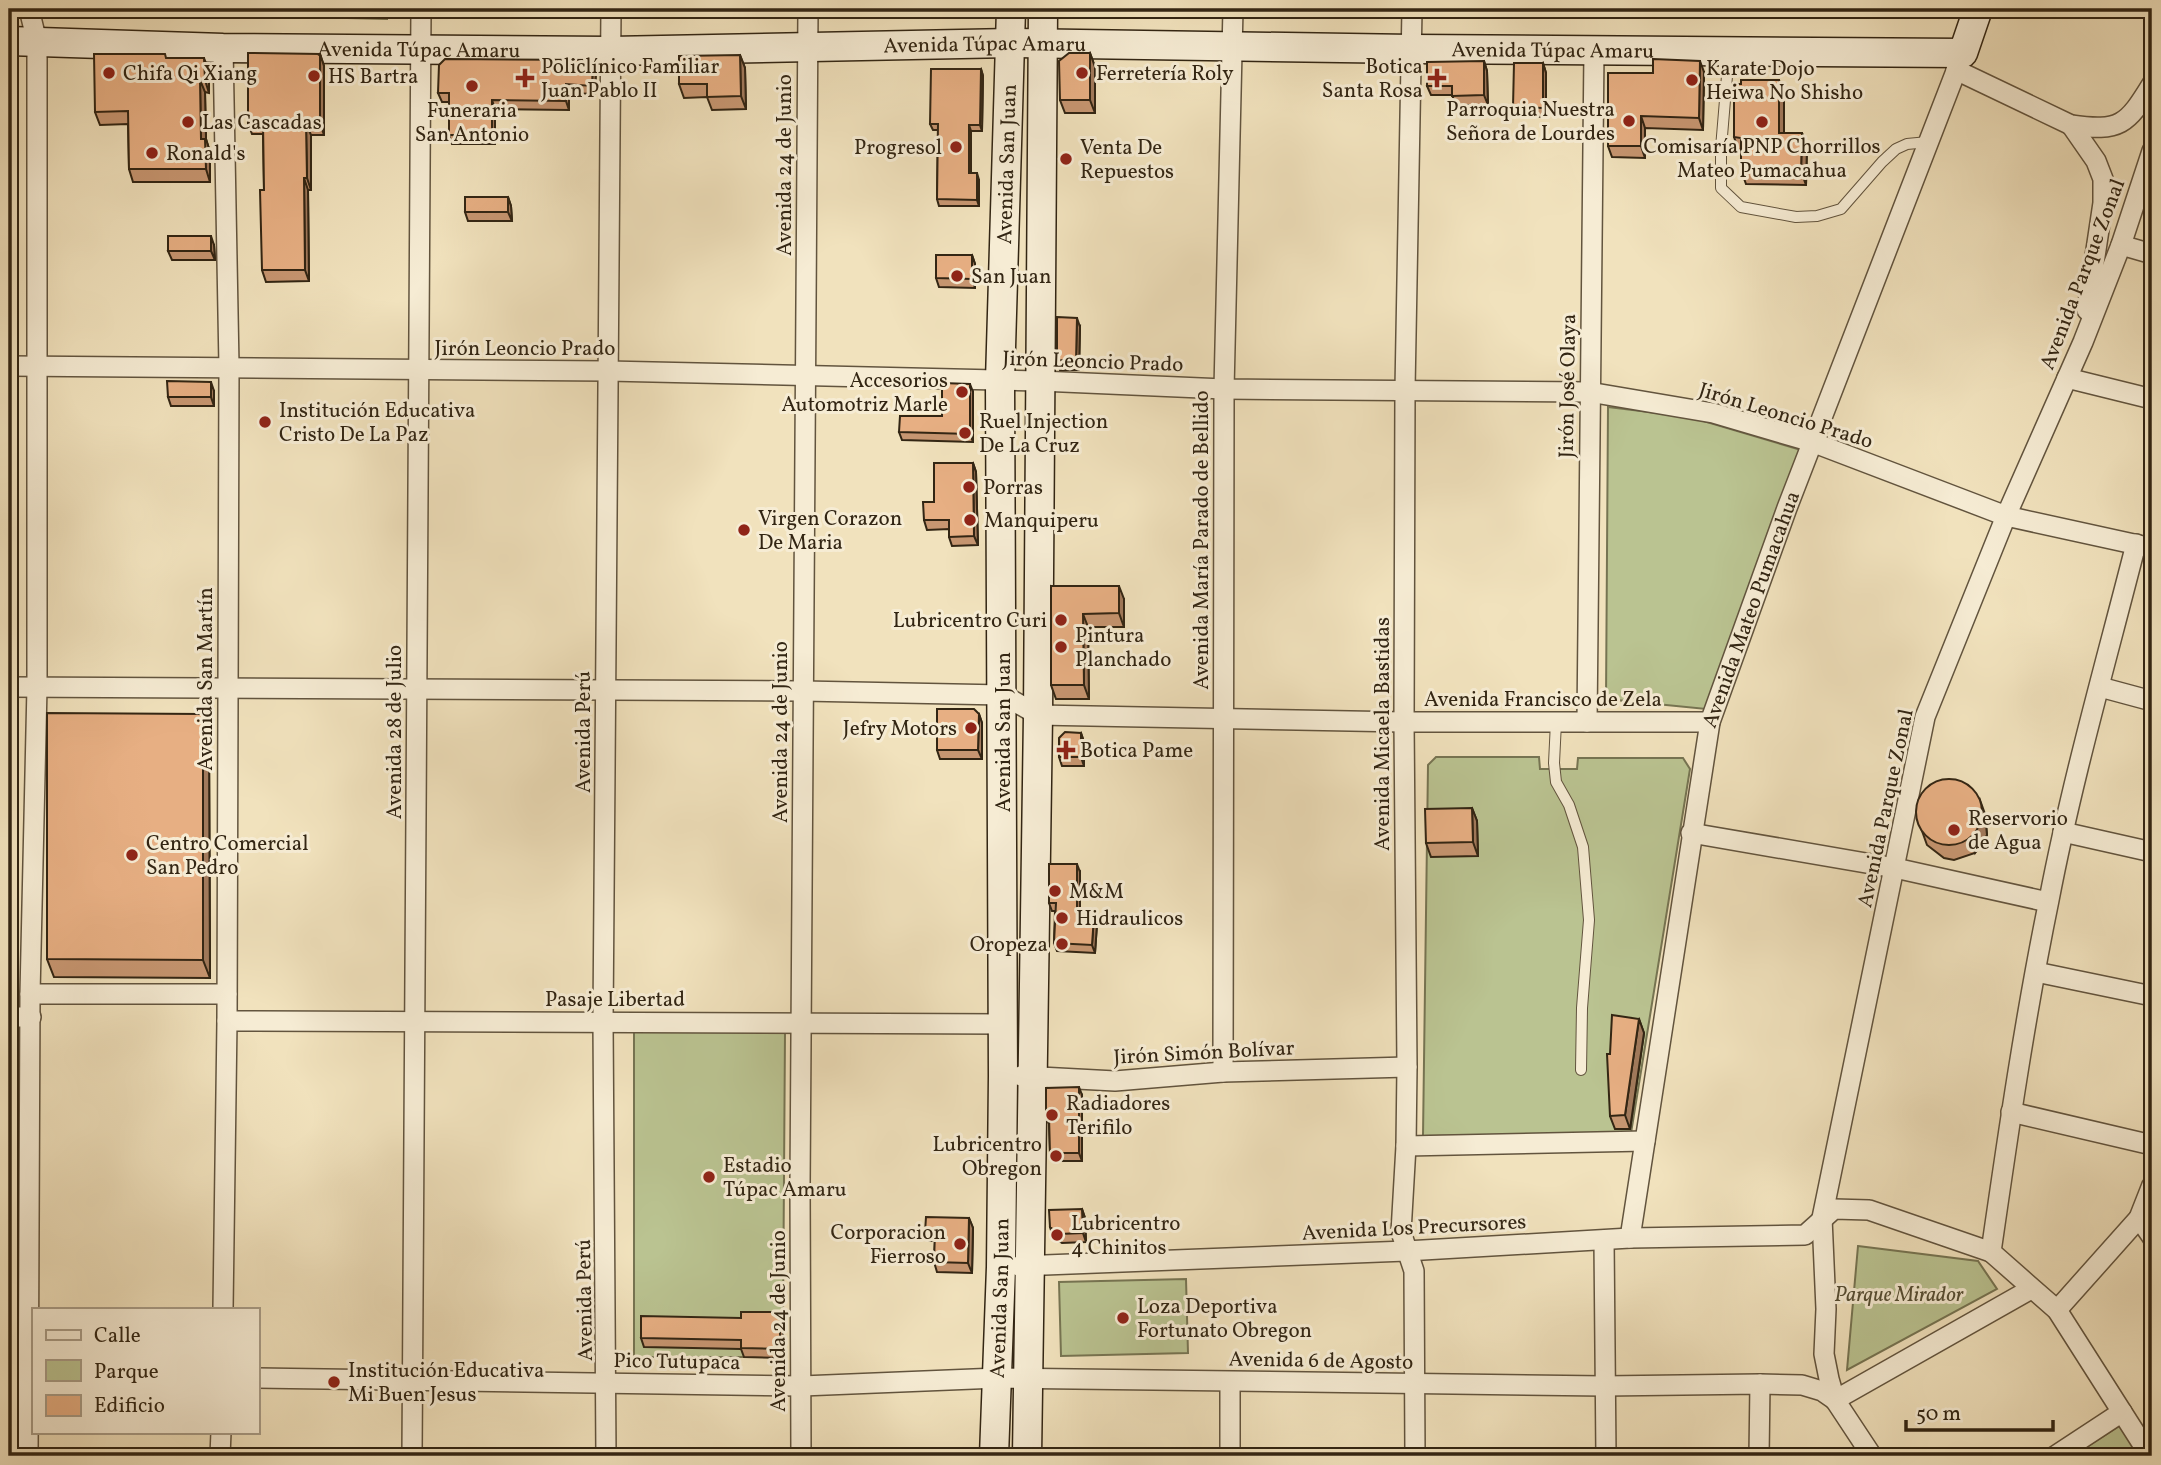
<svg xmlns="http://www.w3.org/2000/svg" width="2161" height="1465" viewBox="0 0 2161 1465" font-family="Vollkorn,serif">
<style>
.green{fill:#bac391;stroke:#767452;stroke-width:2}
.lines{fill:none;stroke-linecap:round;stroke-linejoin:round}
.lane-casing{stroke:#62543e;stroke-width:12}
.street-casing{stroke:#62543e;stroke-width:22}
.secondary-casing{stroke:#322513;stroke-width:31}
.lane{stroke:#f6ecd4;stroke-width:10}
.street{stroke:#f6ecd4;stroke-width:19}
.secondary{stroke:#f6ecd4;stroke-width:28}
.wall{fill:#c79671;stroke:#322513;stroke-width:2}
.shaded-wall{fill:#a27a5c;stroke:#322513;stroke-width:2}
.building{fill:#e7af83;stroke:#322513;stroke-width:2}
.poi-dot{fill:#8f2418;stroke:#f6ecd4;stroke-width:2.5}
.labels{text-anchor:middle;stroke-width:6;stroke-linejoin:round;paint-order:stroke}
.street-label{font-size:21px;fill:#322513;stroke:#f6ecd4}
.poi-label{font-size:21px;fill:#322513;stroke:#f6ecd4;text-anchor:start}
.park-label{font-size:21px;font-style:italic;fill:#544c32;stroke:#f6ecd4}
</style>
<rect width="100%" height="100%" fill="#f1e2bd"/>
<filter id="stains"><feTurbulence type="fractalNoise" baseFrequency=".00286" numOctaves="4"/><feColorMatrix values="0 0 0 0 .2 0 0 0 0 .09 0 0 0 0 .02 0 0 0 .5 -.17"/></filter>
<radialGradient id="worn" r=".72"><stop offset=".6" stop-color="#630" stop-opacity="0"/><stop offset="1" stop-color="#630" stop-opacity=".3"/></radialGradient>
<path class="green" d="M50,9H387V19L50,11Z
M1608,407L1690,417L1801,450L1706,709L1606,699Z
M1436,757H1539L1540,769H1577L1578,758H1683L1690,769L1631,1133L1423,1136L1428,765Z
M634,1028L785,1032L783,1321H744V1357H634Z
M1858,1246L1978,1261L1997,1289L1847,1370Z
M1186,1279L1188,1353L1061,1356L1059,1282Z
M2121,1425L2141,1456H2073Z"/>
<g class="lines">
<defs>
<path id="lane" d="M1729,52L1721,148V188L1741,207L1796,217L1817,216L1841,209L1882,162L1896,149L1907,144L1928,142
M1556,722L1554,763L1556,782L1569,805L1583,847L1589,920L1582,1008L1581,1070"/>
<g id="street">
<path d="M1412,9L1405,389L1404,722L1407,1067L1406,1146L1401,1232L1414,1271L1415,1456"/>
<path d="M223,48L229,366L227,1021L223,1309"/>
<path d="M1956,70L2071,125C2120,132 2127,125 2152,84"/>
<path d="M2071,125L2096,161L2103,179V203L2087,310"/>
<path d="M2121,245L2152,254"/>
<path d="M9,366L608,371L1040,381L1224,389L1589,392L1713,413L1812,442L2006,516L2152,548"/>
<path d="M2067,378L2152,399"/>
<path d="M2136,544C2106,662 2072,780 2049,900C2025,1017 2008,1134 1991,1252L2057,1310L2150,1456"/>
<path d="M9,687L803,691L1003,695L1038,715L1404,722H1710"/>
<path d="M2100,687L2152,701"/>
<path d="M1587,722L1594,51"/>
<path d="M2063,832L2152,852"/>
<path d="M1691,833L1895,868L2048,902"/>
<path d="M2036,972L2152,996"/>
<path d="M30,994H227"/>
<path d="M9,1017H31"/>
<path d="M227,1021L1003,1024"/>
<path d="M1223,1072L1224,389L1233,9"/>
<path d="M1021,1076L1115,1081L1223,1072L1407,1067"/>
<path d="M2011,1112L2152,1145"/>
<path d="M1406,1146L1645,1141"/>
<path d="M2139,1218L2152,1237"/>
<path id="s1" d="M1630,1238L1710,722L1787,508L1963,53"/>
<path d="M1604,1240L1606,1456"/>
<path d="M1019,1266L1406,1251L1630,1238L1805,1235L1834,1209L1869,1210L1991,1252"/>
<path d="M2057,1310L2139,1218L2152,1185"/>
<path d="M257,1378L802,1386L998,1378L1604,1386L1760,1384L1802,1385L1822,1391L1835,1400"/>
<path d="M1230,1382V1456"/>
<path d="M1835,1400L2031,1289"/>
<path d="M28,1456L30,994L37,687V42L29,9"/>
<path d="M220,1456L221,1432"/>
<path d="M412,1456L421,9"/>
<path d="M606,1456L603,1022L611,9"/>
<path d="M801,1456L800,1186L808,9"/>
<path d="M1759,1456L1760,1384"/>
<path d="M1872,1456L1835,1400L1829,1379L1824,1354L1826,1309L1822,1218L1925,717L2006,516L2083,342L2121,245L2152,151"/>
<path d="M2055,1456L2122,1412"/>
</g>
<g id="secondary">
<path id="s2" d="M9,41L223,48L611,51L1011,43L1412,49L1963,53L1978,9"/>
<path id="s3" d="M994,1456L1001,1267L1003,1076L1000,381L1011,9"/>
<path d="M1027,1456L1038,715L1043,9"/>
</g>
</defs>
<use href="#lane" class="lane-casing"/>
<use href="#street" class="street-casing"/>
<use href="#secondary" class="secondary-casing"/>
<use href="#lane" class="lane"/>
<use href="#street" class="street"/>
<use href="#secondary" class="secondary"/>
</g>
<path class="wall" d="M9,9H17L18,17H9Z
M444,9H595L592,13L444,10Z
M665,9H712V16L666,14Z
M957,9H977V13L959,14Z
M1065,9H1110V15L1067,14Z
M1249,9H1277V14H1253Z
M1090,53L1095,67V113H1065L1060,100Z
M320,54L324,66V135H311V190H308L309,281L266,282L262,270L264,190L263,134H252L248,123Z
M740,55L745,68L746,109L712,110L707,97L684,98L679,84Z
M167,58L209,71V93L205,92L206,139L210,152V182H133L129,169L128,124L100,125L95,112Z
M593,60L596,69L595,94L569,93V110L495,109V144H452L449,135V102H442L438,93Z
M9,61L15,75V97H9Z
M1484,61L1487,71L1488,105H1456L1452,95H1431L1427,86Z
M1543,63L1546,73V117L1517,116L1513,107Z
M981,69L983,76L982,131H971V173L979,180V206H939L937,199L938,130H933L930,124Z
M1704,72L1703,130L1645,128V158L1612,157L1608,146L1653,73Z
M1784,94V133H1802L1807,147L1806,185L1746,184L1741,170V151H1739L1734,137Z
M508,197L511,206L512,221H468L465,212Z
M214,245L215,260H172L168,251Z
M972,255L975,264V288L939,287L936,278Z
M1080,327L1079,370H1060L1057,360Z
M214,391V406H171L168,397Z
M973,392V442L902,440L899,432L942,416Z
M973,463L976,472L978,545L952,546L949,537V529L927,530L924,520L934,502Z
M1051,586L1124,599V627H1088L1089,699H1056L1051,685Z
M203,714L209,732L210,978L54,977L47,959Z
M979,714L982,723V759H940L937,750Z
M1081,733L1084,742V766H1062L1059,757Z
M1472,808L1477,821L1478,856L1431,857L1426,843Z
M1985,814L1987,835L1975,853L1954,860L1944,858L1927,845L1922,831Z
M1080,872V916L1097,924L1095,953L1057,951L1054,943L1055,911H1052L1049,903Z
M1639,1019L1644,1033L1630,1129H1615L1610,1116V1054Z
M1082,1095V1161H1052L1050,1153L1049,1124L1046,1117Z
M1082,1209L1085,1218L1086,1242L1062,1243L1053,1237L1050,1227Z
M969,1218L973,1228L972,1273L937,1272L934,1262L935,1241H929L925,1232Z
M780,1312L783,1321V1358L744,1357L741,1349L644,1347L641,1338L741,1318Z"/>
<path class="shaded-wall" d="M1090,53L1095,67V113L1090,100Z
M320,54L324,66V135L320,123Z
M740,55L745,68L746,109L741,96Z
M204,58L209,71V93L205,80Z
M593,60L596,69L595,94L592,86Z
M1484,61L1487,71L1488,105L1484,95Z
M1700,61L1704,72L1703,130L1699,118Z
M10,63L15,75V97L10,85Z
M1543,63L1546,73V117L1543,108Z
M981,69L983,76L982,131L980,125Z
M200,80L205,92L206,139L210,152V182L206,169L201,139Z
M1779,80L1784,94V147L1779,133Z
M566,84L569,93V110L566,101Z
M492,100L495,109V144L492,135Z
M1641,116L1645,128V158L1641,146Z
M306,123L311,135V190L307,178Z
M969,125L971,131V180L969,173Z
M1802,133L1807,147L1806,185L1801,171Z
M977,173L979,180V206L977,200Z
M304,178L308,190L309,281L305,270Z
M508,197L511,206L512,221L508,212Z
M211,236L214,245L215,260L211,251Z
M972,255L975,264V288L972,279Z
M1077,318L1080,327L1079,370L1076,361Z
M211,382L214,391V406L211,397Z
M970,384L973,392V442L970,434Z
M973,463L976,472L978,545L974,536Z
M1119,586L1124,599V627L1119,613Z
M1083,614L1088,627L1089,699L1084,685Z
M203,714L209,732L210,978L203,960Z
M979,714L982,723V759L978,750Z
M1081,733L1084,742V766L1081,757Z
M1980,800L1985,814L1987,835L1975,853L1970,839Z
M1472,808L1477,821L1478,856L1473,842Z
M1077,864L1080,872V924L1077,916Z
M1094,916L1097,924L1095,953L1092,945Z
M1639,1019L1644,1033L1630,1129L1625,1115Z
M1079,1087L1082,1095V1161L1079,1153Z
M1082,1209L1085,1218L1086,1242L1083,1233Z
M969,1218L973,1228L972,1273L968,1263Z
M780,1312L783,1321V1358L780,1349Z"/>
<path class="building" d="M248,53L320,54V123H306L307,178H304L305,270H262L260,190H264L263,123H248Z
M1069,53H1090V100H1060L1059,61Z
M94,54H165L166,58H204L205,80H200L201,139H205L206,169H129L128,111L95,112Z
M740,55L741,96L707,97V84H679V56Z
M445,59L593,60L592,86L566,84V101L492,100V135H449V93H438L439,65Z
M1653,59L1700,61L1699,118L1641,116V146H1608V73H1653Z
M9,61L10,63V85H9Z
M1484,61V95L1452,96V86H1427V62Z
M1514,63H1543V108L1513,107Z
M931,69H981L980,125H969V173H977V200L937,199L938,124H930Z
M1741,80H1779V133H1802L1801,171L1741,170V138L1734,137V84H1741Z
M465,197H508V212H465Z
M168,236H211V251H168Z
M936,255H972V279L936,278Z
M1057,317L1077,318L1076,361L1057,360Z
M167,381L211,382V397H168Z
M942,383L970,384V434L899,432L900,416H942Z
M934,463H973L974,536L949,537V520H924L923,502H934Z
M1051,586H1119V613L1083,614L1084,685H1051Z
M937,709H974L979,714L978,750H937Z
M47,713L203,714V960L47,959Z
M1065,732L1081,733V757H1059V738Z
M1916 812a33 33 0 1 1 66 0a33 33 0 1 1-66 0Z
M1472,808L1473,842L1426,843L1425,809Z
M1049,864H1077V916H1094L1092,945L1054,943L1056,903H1049Z
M1612,1015L1639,1019L1625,1115L1610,1116L1607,1054H1610Z
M1079,1087V1153H1050L1049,1117H1046V1088Z
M1082,1209L1083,1233L1059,1234L1050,1227L1049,1210Z
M926,1217L969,1218L968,1263L934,1262L935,1232H925Z
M741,1312H780V1349L741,1348V1340L641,1338V1316L741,1318Z"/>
<g class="poi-dot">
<circle cx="109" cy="73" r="7"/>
<circle cx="1082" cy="73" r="7"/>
<circle cx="314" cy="76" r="7"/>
<path d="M521.5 67.5h7v7h7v7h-7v7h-7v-7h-7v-7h7z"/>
<path d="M1433.5 67.5h7v7h7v7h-7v7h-7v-7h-7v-7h7z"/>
<circle cx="1692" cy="80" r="7"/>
<circle cx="472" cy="86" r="7"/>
<circle cx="1629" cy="121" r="7"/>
<circle cx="188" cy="122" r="7"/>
<circle cx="1762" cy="122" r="7"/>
<circle cx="956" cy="147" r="7"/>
<circle cx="152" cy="153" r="7"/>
<circle cx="1066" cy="159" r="7"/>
<circle cx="957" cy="276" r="7"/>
<circle cx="962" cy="392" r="7"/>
<circle cx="265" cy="422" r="7"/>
<circle cx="965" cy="433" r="7"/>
<circle cx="969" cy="487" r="7"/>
<circle cx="970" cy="520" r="7"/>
<circle cx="744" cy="530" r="7"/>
<circle cx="1061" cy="620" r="7"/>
<circle cx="1061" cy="647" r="7"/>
<circle cx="971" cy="728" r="7"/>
<path d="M1062.5 739.5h7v7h7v7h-7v7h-7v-7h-7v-7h7z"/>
<circle cx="1954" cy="830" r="7"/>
<circle cx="132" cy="855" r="7"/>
<circle cx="1055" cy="891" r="7"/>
<circle cx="1062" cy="918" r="7"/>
<circle cx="1062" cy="944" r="7"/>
<circle cx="1052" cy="1115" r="7"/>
<circle cx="1056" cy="1156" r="7"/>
<circle cx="709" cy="1177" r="7"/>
<circle cx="1057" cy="1235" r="7"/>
<circle cx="960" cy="1244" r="7"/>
<circle cx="1123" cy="1318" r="7"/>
<circle cx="334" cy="1382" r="7"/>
</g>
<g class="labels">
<g class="street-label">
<text dy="7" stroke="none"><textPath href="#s2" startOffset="976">Avenida Túpac Amaru</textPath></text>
<text dy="7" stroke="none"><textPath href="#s2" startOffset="410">Avenida Túpac Amaru</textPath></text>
<text dy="7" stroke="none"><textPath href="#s2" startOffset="1544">Avenida Túpac Amaru</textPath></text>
<text transform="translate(784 165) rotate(-90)" y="7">Avenida 24 de Junio</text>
<text dy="7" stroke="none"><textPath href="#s3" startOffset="1292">Avenida San Juan</textPath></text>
<text transform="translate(2082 274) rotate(-69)" y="7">Avenida Parque Zonal</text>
<text x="525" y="355">Jirón Leoncio Prado</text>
<text transform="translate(1093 361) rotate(2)" y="7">Jirón Leoncio Prado</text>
<text transform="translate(1567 386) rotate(-89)" y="7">Jirón José Olaya</text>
<text transform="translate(1786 415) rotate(17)" y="7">Jirón Leoncio Prado</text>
<text transform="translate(1201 540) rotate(-90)" y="7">Avenida María Parado de Bellido</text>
<text dy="7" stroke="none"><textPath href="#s1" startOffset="642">Avenida Mateo Pumacahua</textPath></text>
<text transform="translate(205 679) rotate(-90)" y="7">Avenida San Martín</text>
<text x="1543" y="706">Avenida Francisco de Zela</text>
<text transform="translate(394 732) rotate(-90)" y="7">Avenida 28 de Julio</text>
<text transform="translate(583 732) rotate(-90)" y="7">Avenida Perú</text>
<text transform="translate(780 732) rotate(-90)" y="7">Avenida 24 de Junio</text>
<text transform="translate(1003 732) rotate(-90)" y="7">Avenida San Juan</text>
<text transform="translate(1382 734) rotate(-90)" y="7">Avenida Micaela Bastidas</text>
<text transform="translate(1885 808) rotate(-78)" y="7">Avenida Parque Zonal</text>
<text x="615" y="1006">Pasaje Libertad</text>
<text transform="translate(1204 1052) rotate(-3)" y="7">Jirón Simón Bolívar</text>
<text transform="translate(1414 1227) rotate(-3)" y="7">Avenida Los Precursores</text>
<text dy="7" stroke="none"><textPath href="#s3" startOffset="158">Avenida San Juan</textPath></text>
<text transform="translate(584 1300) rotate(-91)" y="7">Avenida Perú</text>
<text transform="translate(778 1321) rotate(-90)" y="7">Avenida 24 de Junio</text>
<text transform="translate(1321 1360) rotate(1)" y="7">Avenida 6 de Agosto</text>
<text transform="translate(677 1361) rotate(1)" y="7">Pico Tutupaca</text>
</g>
<g class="poi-label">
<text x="541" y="73">Policlínico Familiar<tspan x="541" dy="24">Juan Pablo II</tspan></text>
<text x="1423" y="73" text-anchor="end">Botica<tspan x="1423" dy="24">Santa Rosa</tspan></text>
<text x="1706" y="75">Karate Dojo<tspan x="1706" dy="24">Heiwa No Shisho</tspan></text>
<text x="123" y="80">Chifa Qi Xiang</text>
<text x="1096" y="80">Ferretería Roly</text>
<text x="328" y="83">HS Bartra</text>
<text x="1615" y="116" text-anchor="end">Parroquia Nuestra<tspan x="1615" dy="24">Señora de Lourdes</tspan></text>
<text x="472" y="117" text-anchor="middle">Funeraria<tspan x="472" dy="24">San Antonio</tspan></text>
<text x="202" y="129">Las Cascadas</text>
<text x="1762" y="153" text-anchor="middle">Comisaría PNP Chorrillos<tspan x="1762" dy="24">Mateo Pumacahua</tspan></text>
<text x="942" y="154" text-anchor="end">Progresol</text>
<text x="1080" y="154">Venta De<tspan x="1080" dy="24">Repuestos</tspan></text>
<text x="166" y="160">Ronald's</text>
<text x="971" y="283">San Juan</text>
<text x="948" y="387" text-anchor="end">Accesorios<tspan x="948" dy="24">Automotriz Marle</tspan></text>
<text x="279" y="417">Institución Educativa<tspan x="279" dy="24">Cristo De La Paz</tspan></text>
<text x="979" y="428">Ruel Injection<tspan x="979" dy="24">De La Cruz</tspan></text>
<text x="983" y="494">Porras</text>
<text x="758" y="525">Virgen Corazon<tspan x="758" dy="24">De Maria</tspan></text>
<text x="984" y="527">Manquiperu</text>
<text x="1047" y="627" text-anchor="end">Lubricentro Curi</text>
<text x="1075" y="642">Pintura<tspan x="1075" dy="24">Planchado</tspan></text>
<text x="957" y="735" text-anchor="end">Jefry Motors</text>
<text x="1080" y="757">Botica Pame</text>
<text x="1968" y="825">Reservorio<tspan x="1968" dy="24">de Agua</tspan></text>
<text x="146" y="850">Centro Comercial<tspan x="146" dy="24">San Pedro</tspan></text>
<text x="1069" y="898">M&amp;M</text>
<text x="1076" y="925">Hidraulicos</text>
<text x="1048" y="951" text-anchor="end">Oropeza</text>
<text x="1066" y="1110">Radiadores<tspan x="1066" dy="24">Terifilo</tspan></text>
<text x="1042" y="1151" text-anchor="end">Lubricentro<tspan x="1042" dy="24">Obregon</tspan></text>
<text x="723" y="1172">Estadio<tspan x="723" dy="24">Túpac Amaru</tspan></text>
<text x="1071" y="1230">Lubricentro<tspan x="1071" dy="24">4 Chinitos</tspan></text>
<text x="946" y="1239" text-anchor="end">Corporacion<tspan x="946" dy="24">Fierroso</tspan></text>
<text x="1137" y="1313">Loza Deportiva<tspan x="1137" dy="24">Fortunato Obregon</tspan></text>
<text x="348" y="1377">Institución Educativa<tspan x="348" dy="24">Mi Buen Jesus</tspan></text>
</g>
<g class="park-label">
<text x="1899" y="1301">Parque Mirador</text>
</g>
</g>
<rect width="2161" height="1465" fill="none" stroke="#f1e2bd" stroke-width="35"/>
<rect x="10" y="10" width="2140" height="1444" fill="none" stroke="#322513" stroke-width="3.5"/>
<rect x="18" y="18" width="2126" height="1430" fill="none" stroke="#322513" stroke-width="2"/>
<rect x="32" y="1308" width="228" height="126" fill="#f6ecd4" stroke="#a89c87" stroke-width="2"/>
<rect x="46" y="1330" width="35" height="10" fill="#f6ecd4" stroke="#a89c87" stroke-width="2"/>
<text x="94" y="1342" font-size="21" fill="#322513">Calle</text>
<rect x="46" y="1360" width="35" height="21" fill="#bac391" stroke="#a89c87" stroke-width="2"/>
<text x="94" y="1378" font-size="21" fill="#322513">Parque</text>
<rect x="46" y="1395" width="35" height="21" fill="#e7af83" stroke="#a89c87" stroke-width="2"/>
<text x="94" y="1412" font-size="21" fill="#322513">Edificio</text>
<path d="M1906 1420v10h147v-10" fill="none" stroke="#322513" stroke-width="3.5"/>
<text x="1916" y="1420" font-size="21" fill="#322513" stroke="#f6ecd4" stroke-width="5" paint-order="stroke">50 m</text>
<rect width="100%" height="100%" filter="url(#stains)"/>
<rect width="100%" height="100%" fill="url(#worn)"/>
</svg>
